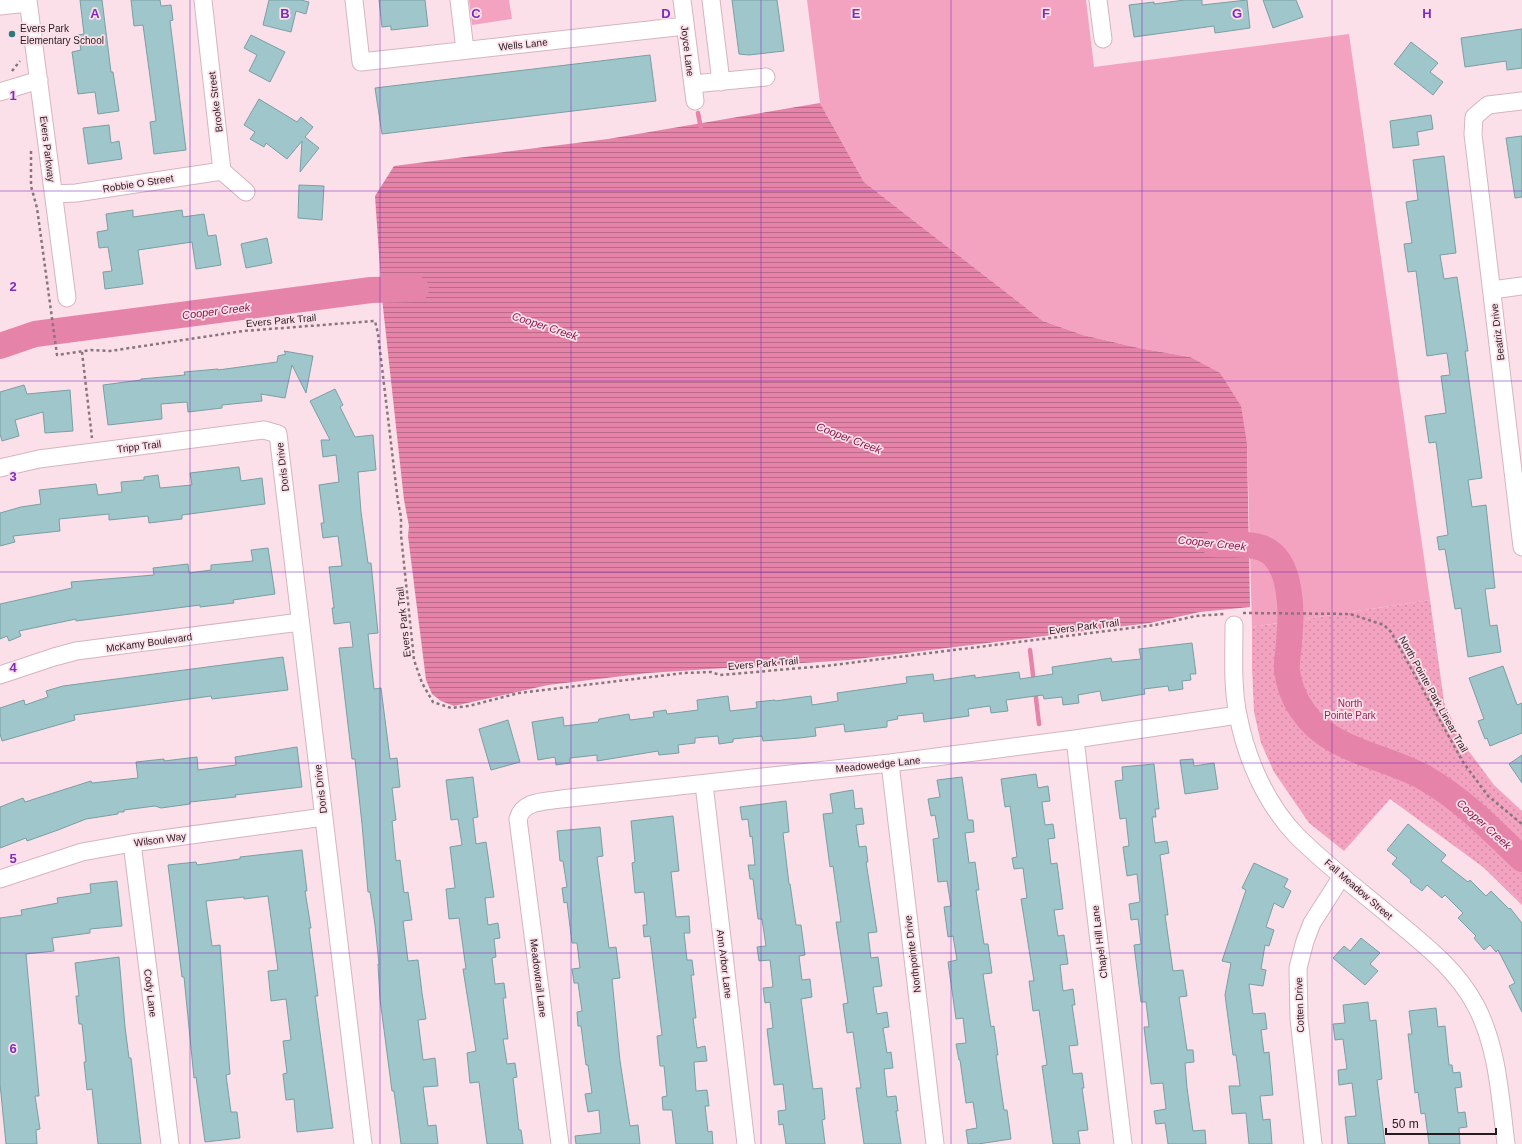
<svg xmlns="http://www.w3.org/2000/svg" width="1522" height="1144" viewBox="0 0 1522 1144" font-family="Arial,sans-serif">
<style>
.grass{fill:#f3a3bf}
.park{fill:url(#park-dots)}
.water{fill:url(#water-rules)}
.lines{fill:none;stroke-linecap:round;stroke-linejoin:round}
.stream{stroke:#e584a8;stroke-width:4.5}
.river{stroke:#e584a8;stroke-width:26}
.building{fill:#9fc6ca;stroke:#799fa3}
.minor-casing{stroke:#d6b4bf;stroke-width:19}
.path{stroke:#88757b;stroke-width:2.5;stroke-dasharray:3 3;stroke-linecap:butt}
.minor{stroke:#fff;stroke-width:17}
.grid{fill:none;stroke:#7b2cbf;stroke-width:1;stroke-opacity:0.55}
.poi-dot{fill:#2f7880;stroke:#fce0e9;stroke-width:1.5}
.labels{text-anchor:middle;stroke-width:3.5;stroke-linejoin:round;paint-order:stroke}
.poi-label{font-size:10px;fill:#261a1e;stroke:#fce0e9;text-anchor:start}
.street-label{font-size:10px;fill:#261a1e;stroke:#fce0e9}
.park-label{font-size:10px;fill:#922156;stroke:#fce0e9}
.water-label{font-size:11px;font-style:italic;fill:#88164e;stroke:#fce0e9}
.grid-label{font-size:13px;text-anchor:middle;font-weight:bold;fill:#7b2cbf;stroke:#fce0e9;stroke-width:3.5;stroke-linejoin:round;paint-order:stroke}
</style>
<defs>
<pattern id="park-dots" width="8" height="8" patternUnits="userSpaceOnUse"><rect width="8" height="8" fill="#f3a3bf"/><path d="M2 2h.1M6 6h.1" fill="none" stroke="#d08ca4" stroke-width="1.8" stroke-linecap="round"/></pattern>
<pattern id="water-rules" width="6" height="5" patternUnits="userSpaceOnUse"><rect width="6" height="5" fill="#e584a8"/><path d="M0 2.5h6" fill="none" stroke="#b96b88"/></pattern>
</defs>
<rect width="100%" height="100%" fill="#fce0e9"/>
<path class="grass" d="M469,0H509L512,19L472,25Z
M807,0H1086L1094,67L1349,34L1430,600L1252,627L1247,444L1190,357L1139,348L1083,335L1043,321L864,182L820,103Z"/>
<path class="park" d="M1430,600L1444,702L1462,742L1494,785L1522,811V905L1483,867L1390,799L1344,851L1309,823L1274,772L1261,743L1254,712L1252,668V627Z"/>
<path class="water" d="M820,103L864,182L1043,321L1083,335L1139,348L1190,357L1220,373L1241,406L1247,444L1250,607L1200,612L1150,623L849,660L648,673L548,685L454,706L441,701L432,694L426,680L408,536L409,526L404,500L382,298L375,196L394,166L608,139Z"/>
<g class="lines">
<path class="stream" d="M698,113L701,129
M1030,650L1034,683
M1035,690L1039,724"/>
<path class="river" d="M0,346L35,334L371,290L416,289
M1214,544C1229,545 1248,543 1262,548C1293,559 1292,614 1289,641C1289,651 1286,661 1287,671C1289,685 1294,699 1302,710C1329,752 1385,755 1425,778C1462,799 1491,829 1522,859"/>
</g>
<path class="building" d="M80,0H102L111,72H113L119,111L98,114L95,92L78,94L72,52L81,50L78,35L84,34Z
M131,0H160L161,6L171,5L173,20L170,21L186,150L154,154L150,122L156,121L143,25L134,26Z
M269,0H301L309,2L306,14L296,11L291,32L263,25Z
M379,0H425L428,26L391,30V26L382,27Z
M732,0H777L784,51L749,55L739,54Z
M1185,0H1202V5L1247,0L1250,28L1215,33L1214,26L1134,37L1129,5L1154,2V4Z
M1263,0H1296L1303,17L1273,28Z
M1522,29V68L1507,70L1506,61L1465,67L1461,38Z
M251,35L285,52L270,82L249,71L257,55L244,48Z
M1411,42L1438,63L1430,72L1443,82L1433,95L1394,64Z
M650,55L656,101L382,134L375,88Z
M259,99L297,122L301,117L313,127L305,137L319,148L300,172L302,141L287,159L266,143L264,147L250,139L255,132L244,125Z
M1431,115L1433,129L1417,132L1419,145L1393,148L1390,121Z
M109,125L111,143L119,141L122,159L88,164L83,128Z
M1522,136V197L1515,198L1506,138Z
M1444,156L1456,253L1440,255L1444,279L1457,277L1468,351H1465L1482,478L1468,480L1472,507L1486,505L1495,588L1485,589L1490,626L1497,625L1501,652L1468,657L1461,608L1455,609L1445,549L1439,550L1437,537L1448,535L1436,442L1429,443L1425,416L1446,413L1441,376L1450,375L1447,353L1427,356L1416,271L1408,272L1404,244L1412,243L1406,202L1418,200L1413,160Z
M299,185L324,186L322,220L298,218Z
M133,210V217L182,210L183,217L204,214L208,236L216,235L221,265L196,269L192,242L138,250L143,284L105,289L103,272L112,271L108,247L99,248L97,232L108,230L106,214Z
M267,238L272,263L246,268L241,244Z
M284,351L313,356L306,393L292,365L285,398L261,394L262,401L222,405V408L188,412L187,402L161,404L162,419L108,425L103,385L141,380V379L185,375L184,372L218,369V370L277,362L278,356L286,354Z
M24,385L27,394L70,390L73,431L45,433L43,412L15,420L19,436L2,441L0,434V392Z
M335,389L343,405L340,407L355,437L373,435L376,470L358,472L361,512L368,563H371L378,633L368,634L374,689L381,688L390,759L397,758L400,787L392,788L396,820L392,821L396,861L400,860L404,893L408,892L412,920L403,921L408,961L418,960L422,993L426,1019L418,1020L423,1060L435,1058L438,1086L423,1087L428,1126L436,1125L438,1144H401L394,1091H392L380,999L378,964H379L375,925L370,892H368L362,824L355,759H352L339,648L353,647L350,622L334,624L332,608H334L329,567L342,566L338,536L323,538L321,523H324L319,485L339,482L336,455L323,457L321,440H330L310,401Z
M239,467L241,481L262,478L265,504L182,515V519L149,523L148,516L109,520V514L59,519L60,531L13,536L15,542L0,546V513L21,507L41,504L39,490L96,484L98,495L122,492L121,482L144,480V477L158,475L160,488L192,485L190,473Z
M268,548L275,594L233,600L234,603L200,607V605L76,621V619L19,631L21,636L9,641L7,636L0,639V604L72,588L71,582L154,575L153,568L188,564L189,573L211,570V565L253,561L251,550Z
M1192,643L1196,674H1190L1191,680L1182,681L1183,689L1169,691L1168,686L1144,689L1145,694L1102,701L1100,691L1078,695L1079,703L1063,705L1062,697L1044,699L1043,695L1006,700L1008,711L991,713L990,706L968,709L969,716L924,722L923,713L897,716L898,719L887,721V727L845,732L844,724L815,728L816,736L800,738L763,741L762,736L733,739V742L719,744L718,736L695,738V743L678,745L679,753L659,755L658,751L597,761V755L570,758V763L556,765L555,757L538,760L532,722L563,717L564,726L598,722L599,719L629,714L630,720L654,717L653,712L666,710L667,714L698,710L697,700L728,696L730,711L757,708L756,702L775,700V701L811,696L812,705L838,701L837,693L907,683L906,677L933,674L934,681L975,675V678L1019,672L1020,679L1053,674L1052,667L1111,658L1112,662L1141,659L1139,649Z
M283,657L288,690L212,699L211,696L74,715L75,720L2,741L0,734V708L24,700L25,705L48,697L46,691L63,686Z
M1503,666L1517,705L1522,703V733L1490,746L1487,738L1485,739L1478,721L1484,719L1469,678Z
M508,720L520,762L491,770L479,729Z
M297,747L302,787L235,795L236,797L190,802V804L161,808L155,806L124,810V812H118V814L86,819L58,830L27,841L26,838L0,848V807L23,798L25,802L91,781L92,783L138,778L136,762L164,759V761L197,757L198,770L236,765L235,757Z
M1522,755V783L1509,764Z
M1193,759L1194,766L1214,763L1218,789L1185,794L1180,760Z
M1154,764L1159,809H1155L1156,817H1152L1155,843L1167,841L1169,853L1160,855L1168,915H1165L1173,971L1183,970L1187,996L1179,997L1187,1050H1193L1194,1062L1185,1063L1187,1088L1193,1131L1205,1130L1206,1144H1168L1165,1123L1156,1124L1154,1111L1166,1109L1163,1083L1151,1084L1144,1027H1149L1146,1002H1141L1134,945L1141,944L1138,919L1131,920L1129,904L1140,902L1137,874L1127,876L1123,847L1129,846L1126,818L1120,819L1115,781L1123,780L1122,767Z
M1036,774L1038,788L1048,786L1050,801L1042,802L1045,825L1053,824L1055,838L1048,839L1051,864L1057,863L1063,909L1054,910L1058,936L1064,935L1068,964L1060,965L1063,991L1073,989L1075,1005H1072L1078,1045L1069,1046L1073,1074L1082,1073L1084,1088H1082L1088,1130L1078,1131L1080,1144H1053L1042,1066L1047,1065L1039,1010L1033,1011L1029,981H1034L1021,899L1027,898L1023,868L1014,869L1012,858L1017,857L1010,806L1005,807L1001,779Z
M473,777L478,817L473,818L476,844L486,842L494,897L485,898L488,925L498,923L500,938L494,939L496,957L492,958L495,984L504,983L506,998H503L508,1039H503L507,1064L515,1063L517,1077L513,1078L519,1130H521L523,1144H487L479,1082L470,1083L467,1053L476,1051L463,969H466L459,918L449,919L446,889L455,888L450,847L462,845L458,819L451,820L446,780Z
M962,777L968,820H973L974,832L965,833L969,863L975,862L979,890H976L984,944H988L992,973L983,974L991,1027L994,1026L998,1055H996L1004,1110H1007L1011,1139L978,1144H968L966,1130L977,1128L973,1102L966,1103L960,1060H959L956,1044L966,1043L963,1018L956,1019L948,962L957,960L953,936L948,937L944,907L951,906L947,881L938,882L933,839L939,838L935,815L931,816L928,799L940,797L937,780Z
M853,790L855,809L862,808L864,824L856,825L859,847L866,846L868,862H866L877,932L868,933L871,958L878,957L882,986L873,987L877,1014L887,1012L889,1027L883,1028L887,1053L891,1052L893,1068L884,1069L887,1097L896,1096L898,1111H896L901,1144H864L856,1088H861L853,1032L847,1033L843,1004L848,1003L836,922H841L833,866L830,867L823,814L833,813L830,794Z
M786,801L789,832L783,833L789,884H790L796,925H801L805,955L799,956L802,980L810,979L812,997L801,999L813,1089L822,1088L825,1119L822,1120L825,1144H786L783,1124L779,1125L778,1111L786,1110L783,1084L774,1085L767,1029L773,1028L770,1002L765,1003L763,988L773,987L770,960L759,961L757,947L766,946L762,919H758L753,879H750L748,865H755L752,836L750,837L748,819L742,820L740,807Z
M673,816L679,871L671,872L676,917L689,916L690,933H684L687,960H692L694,975H691L696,1018H693L697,1048L705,1046L707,1061L694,1062L696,1091L707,1090L709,1106H705L708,1132L712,1131L713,1144H676L672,1110H663L662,1097L667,1096L664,1066H660L657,1036L662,1035L650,936L644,937L643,925H647L644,892L635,893L632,863L635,862L631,821Z
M1408,824L1446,855L1441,861L1468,882L1470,880L1486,896L1491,891L1509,909L1510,908L1522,923V1012L1509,986L1515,983L1498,950L1496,952L1490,945L1484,950L1474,938L1476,936L1458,918L1463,913L1445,895L1442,898L1427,885L1422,891L1410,882L1411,880L1392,864L1397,858L1387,850Z
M600,827L603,856L597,857L609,948L616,947L620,978L612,979L620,1061L630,1126L638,1125L640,1144H576L575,1136L601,1133L599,1110L588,1112L585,1094L592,1093L588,1065H586L581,1026H578L577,1012L582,1011L578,983H574L572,969L580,968L577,943H572L567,902L564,903L562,888L567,887L563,861H560L557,831Z
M302,850L307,891H305L311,928H309L318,996H315L333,1128L297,1132L294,1099L286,1100L283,1074L287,1073L283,1041L291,1040L286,999L271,1001L268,971L278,970L268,896L244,899V897L206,901L212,946L220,945L230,1074L226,1075L231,1112H237L240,1138L205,1142L196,1077L194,1078L184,977H182L168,865L196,862L197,865L240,859V857Z
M1254,863L1288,879L1284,887L1291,891L1283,908L1274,903L1266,927L1274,930L1269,946L1265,945L1261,969L1266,970L1263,986L1249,984L1253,1014L1265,1013L1267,1029L1261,1030L1264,1053L1269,1052L1273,1095L1260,1096L1263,1120L1270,1119L1272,1144H1249L1246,1113L1232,1114L1229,1086H1240L1236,1055H1233L1225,995L1231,963L1222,961L1246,890L1242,888Z
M117,881L122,926L90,929V933L52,938L54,951L26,954L39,1096H35L40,1129L36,1130L37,1144H6L0,1084V918L22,915L21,910L58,903L57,898L91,893L90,884Z
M1361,938L1380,953L1370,964L1378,971L1365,985L1333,958L1344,946L1350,951Z
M119,957L125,1027L129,1058H131L141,1144H98L92,1089L87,1090L84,1062H86L82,1024H79L76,996H79L75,963Z
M1368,1002L1370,1021L1376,1020L1382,1079L1377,1080L1385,1144H1348L1345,1117L1356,1116L1352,1083L1339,1085L1338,1070L1347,1069L1343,1039L1335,1040L1333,1024L1345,1023L1343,1005Z
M1436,1008L1438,1027L1445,1026L1449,1065H1452L1453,1073L1460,1072L1462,1087L1455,1088L1458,1113L1465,1112L1467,1127L1459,1128L1460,1144H1429L1425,1113L1421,1114L1418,1092L1415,1093L1408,1034H1412L1409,1011Z"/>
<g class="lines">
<defs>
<path id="minor" d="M28,0L67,298
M203,0L222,171L246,192
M354,0L361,62L685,26
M459,0L465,50
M682,0L695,101
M711,0L721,82
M1098,0L1103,39
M0,6L28,3
M693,84L766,77
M0,92L39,80
M1522,101L1488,105L1474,117L1473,134L1522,547
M54,194L76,193L222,171
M1492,290L1522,286
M0,468L39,459L264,430L278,434L363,1144
M1234,625C1234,655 1232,686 1238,715C1246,758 1266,804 1297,836C1327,866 1363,893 1396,921C1426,946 1457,970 1476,1006C1498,1048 1500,1097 1506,1144
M0,675L54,657L76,651L300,622
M1075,739L1123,1144
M890,763L935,1144
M704,784L746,1144
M132,843L170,1144
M0,879L82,852L132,843L324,817
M560,1144L518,819C523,800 545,802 561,799L890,763L1075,739L1238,715
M1313,1144L1299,1019L1298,968L1305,941L1312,923L1342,876"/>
</defs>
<use href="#minor" class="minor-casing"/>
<path class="path" d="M12,71L20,61
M31,151V186L37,208L57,355L91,350L110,351L243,331L375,321L378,334L398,502L401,517V535L414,660L422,683L433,702L451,708L469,706L519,693L684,673L711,672L720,675L825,666L1155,625L1196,616L1224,614
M82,352L92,438
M1243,613L1350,614L1384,625L1391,632L1463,762L1488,796L1522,824"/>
<use href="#minor" class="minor"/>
</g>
<path class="grid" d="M190,0V1144M380,0V1144M571,0V1144M761,0V1144M951,0V1144M1142,0V1144M1332,0V1144M0,191H1522M0,381H1522M0,572H1522M0,763H1522M0,953H1522"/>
<circle class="poi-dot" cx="12" cy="34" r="4"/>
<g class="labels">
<g class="poi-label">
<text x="20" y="32">Evers Park<tspan x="20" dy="12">Elementary School</tspan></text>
</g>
<g class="street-label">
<text transform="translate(523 44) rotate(-6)" y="4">Wells Lane</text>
<text transform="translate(688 51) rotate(83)" y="4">Joyce Lane</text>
<text transform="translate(215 102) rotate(-97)" y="4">Brooke Street</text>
<text transform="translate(48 149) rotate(83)" y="4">Evers Parkway</text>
<text transform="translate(138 183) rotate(-9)" y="4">Robbie O Street</text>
<text transform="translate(281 320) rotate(-5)" y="4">Evers Park Trail</text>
<text transform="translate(1497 332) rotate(-97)" y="4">Beatriz Drive</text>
<text transform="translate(139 446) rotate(-7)" y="4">Tripp Trail</text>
<text transform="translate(282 467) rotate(-97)" y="4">Doris Drive</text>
<text transform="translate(403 622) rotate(-96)" y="4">Evers Park Trail</text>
<text transform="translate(1084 626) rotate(-7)" y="4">Evers Park Trail</text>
<text transform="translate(149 642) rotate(-8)" y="4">McKamy Boulevard</text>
<text transform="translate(763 663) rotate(-5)" y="4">Evers Park Trail</text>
<text transform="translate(1434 694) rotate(61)" y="4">North Pointe Park Linear Trail</text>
<text transform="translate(878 764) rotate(-6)" y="4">Meadowedge Lane</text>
<text transform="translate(320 789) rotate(-97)" y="4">Doris Drive</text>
<text transform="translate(160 839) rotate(-8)" y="4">Wilson Way</text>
<text transform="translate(1359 889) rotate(41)" y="4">Fall Meadow Street</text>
<text transform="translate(1099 942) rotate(-97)" y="4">Chapel Hill Lane</text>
<text transform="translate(912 954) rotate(-97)" y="4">Northpointe Drive</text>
<text transform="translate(725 964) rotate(83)" y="4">Ann Arbor Lane</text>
<text transform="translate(539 978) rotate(83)" y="4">Meadowtrail Lane</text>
<text transform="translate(151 993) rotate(83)" y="4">Cody Lane</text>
<text transform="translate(1299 1005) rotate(-92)" y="4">Cotten Drive</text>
</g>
<g class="park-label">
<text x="1350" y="707">North<tspan x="1350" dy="12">Pointe Park</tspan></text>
</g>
<g class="water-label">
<text transform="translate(216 311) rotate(-7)" y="4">Cooper Creek</text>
<text transform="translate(545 326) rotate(18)" y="4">Cooper Creek</text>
<text transform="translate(849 438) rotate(21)" y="4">Cooper Creek</text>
<text transform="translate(1212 543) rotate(6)" y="4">Cooper Creek</text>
<text transform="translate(1484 824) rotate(42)" y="4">Cooper Creek</text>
</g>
</g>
<g class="grid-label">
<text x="95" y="18">A</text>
<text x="285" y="18">B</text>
<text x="476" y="18">C</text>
<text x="666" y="18">D</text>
<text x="856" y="18">E</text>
<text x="1046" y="18">F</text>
<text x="1237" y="18">G</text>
<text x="1427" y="18">H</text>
<text x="13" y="100">1</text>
<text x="13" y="291">2</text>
<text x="13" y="481">3</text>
<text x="13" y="672">4</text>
<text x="13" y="863">5</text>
<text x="13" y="1053">6</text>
</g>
<path d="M1386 1128v6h110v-6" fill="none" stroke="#261a1e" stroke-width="2"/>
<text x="1392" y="1128" font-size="12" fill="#261a1e" stroke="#fce0e9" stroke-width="3" paint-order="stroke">50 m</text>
</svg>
